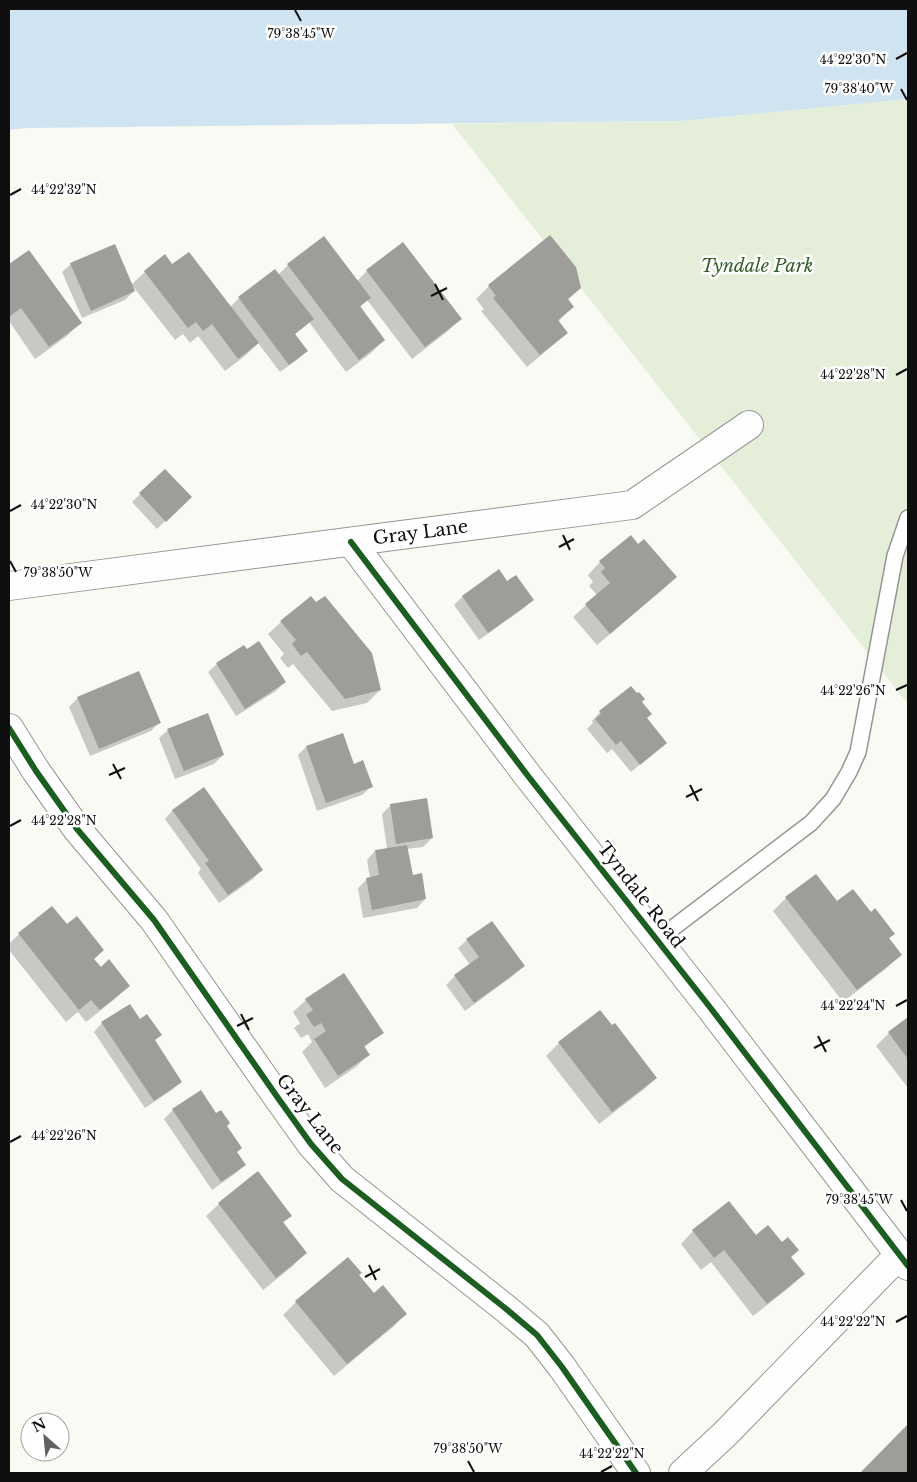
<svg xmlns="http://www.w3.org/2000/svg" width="917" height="1482" viewBox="0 0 917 1482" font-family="'Libre Baskerville',serif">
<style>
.green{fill:#e4eed8}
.water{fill:#cfe4f0}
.shadow{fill:#0003}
.building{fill:#9e9d9a}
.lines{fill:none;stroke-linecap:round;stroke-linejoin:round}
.lane-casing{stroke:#959593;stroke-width:18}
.street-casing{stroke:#959593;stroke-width:30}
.lane{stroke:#fefefe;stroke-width:15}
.street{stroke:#fefefe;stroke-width:28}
.cycleway-casing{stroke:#fff;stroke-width:9}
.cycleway{stroke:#1b5e20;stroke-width:6}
.ticks{fill:none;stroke:#0f0f0f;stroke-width:2}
.labels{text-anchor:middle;stroke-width:5;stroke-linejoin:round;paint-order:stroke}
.park-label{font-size:18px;font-style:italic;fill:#325f27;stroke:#fff}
.street-label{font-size:18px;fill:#0f0f0f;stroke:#fff}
.ticks-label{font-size:12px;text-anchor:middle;fill:#0f0f0f;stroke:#fff;stroke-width:5;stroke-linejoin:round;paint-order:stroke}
</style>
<rect width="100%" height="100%" fill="#fafaf5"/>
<path class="green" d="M908,99V704L452,124L681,121Z"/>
<path class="water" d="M9,9H908V99L681,121L26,128L9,130Z"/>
<path class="shadow" d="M324,238L357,281L367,271L460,319L448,331L412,359L367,300L359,308L384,340L371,353L346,372L309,322L294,335L306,351L298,359L280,372L258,343L245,356L225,371L198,336L190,343L183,334L175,340L132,285L134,291L125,300L82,318L62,272L71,264L131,285L145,272L164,256L172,266L230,307L239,298L278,275L288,265Z
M29,251L80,323L67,336L35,359L9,321V266Z
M489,286L580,288L567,300L572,307L558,322L566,333L553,345L527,367L481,311L484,309L476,299Z
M165,470L190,497L157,529L132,502Z
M638,546L675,577L662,590L597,645L573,617L597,595L589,586L593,582L588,575L600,562Z
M507,583L533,600L524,608L479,640L454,605L462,597Z
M281,622L380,690L367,703L332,711L293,664L288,668L280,658L284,654L268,634Z
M247,651L285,682L276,691L236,716L208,672L217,664Z
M78,698L159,723L151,731L90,756L69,707Z
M640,702L656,751L631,772L612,749L607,753L587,729L593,723L592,721L600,712Z
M168,730L223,755L214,764L175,779L159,738Z
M306,747L353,765L371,787L362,795L317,811L298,755Z
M391,805L432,838L423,847L406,849L412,877L425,899L417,908L363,918L358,888L367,879L370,878L367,860L375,851L387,849L382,814Z
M173,810L261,870L253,879L219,903L198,873L201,869L165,819Z
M816,875L837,903L871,913L893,934L888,939L900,955L888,967L843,1002L773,911L786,898Z
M66,926L103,950L93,960L100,968L128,986L116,998L86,1022L78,1012L66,1022L9,950V944L19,934Z
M467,940L523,966L514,975L465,1011L446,985L455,976L470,965L458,948Z
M306,1000L382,1032L364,1048L368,1055L356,1067L325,1088L302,1052L312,1042L308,1034L301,1038L294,1028L300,1023L293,1012Z
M908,1018V1088L876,1046L889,1033Z
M139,1021L160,1035L154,1041L181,1082L172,1090L145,1108L94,1032L102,1023Z
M559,1043L656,1078L643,1090L599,1124L546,1056Z
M200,1092L216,1115L226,1126L236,1152L245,1165L236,1173L212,1190L164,1119L173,1110Z
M219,1204L290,1215L282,1224L305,1253L293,1266L263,1290L206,1216Z
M693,1231L790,1258L803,1274L790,1287L753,1316L711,1262L701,1270L681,1244Z
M358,1275L374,1294L405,1314L393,1327L334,1376L283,1315L296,1302Z
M908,1425V1473H862Z"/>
<path class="building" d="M550,235L576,267L581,288L568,299L574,307L558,320L568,333L540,355L493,298L496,296L488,285Z
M324,236L371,298L360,306L385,340L359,360L287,264Z
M403,242L462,319L425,347L366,270Z
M115,244L135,291L91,311L70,263Z
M29,250L82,323L49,347L21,308L9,317V264Z
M189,252L259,343L238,359L212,324L203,331L196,322L188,328L144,271L165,254L172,264Z
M275,269L314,319L295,334L308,351L289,365L238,297Z
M165,469L192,497L166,522L139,493Z
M631,535L638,544L644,539L677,577L610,634L585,604L610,583L601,572L605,568L599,561Z
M499,569L507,581L516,575L534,600L488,633L462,596Z
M311,596L316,602L325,596L372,653L381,690L345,699L307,652L301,656L292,644L296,640L280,621Z
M259,641L286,682L245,709L216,663L244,645L247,649Z
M139,671L161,723L99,749L77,697Z
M631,686L637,693L639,692L645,699L642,702L652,714L647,718L667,743L640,765L621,741L616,745L595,719L601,714L599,711Z
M208,713L224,755L184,771L167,729Z
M343,733L354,764L363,760L373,787L326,803L306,746Z
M204,787L263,870L228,895L205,863L209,861L172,810Z
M427,798L433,838L396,844L390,804Z
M407,845L413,875L422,873L426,899L372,910L366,878L379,875L375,850Z
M816,874L837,901L853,889L871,912L875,908L895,934L889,938L902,955L857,990L785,897Z
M52,906L67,924L77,916L104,950L94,959L101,967L109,959L130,986L100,1010L91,1000L79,1010L18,933Z
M492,921L525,966L474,1003L454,975L479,957L466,939Z
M344,973L384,1033L364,1046L370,1055L338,1076L314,1039L326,1031L321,1023L314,1027L306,1015L313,1010L305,999Z
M130,1004L140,1019L147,1014L162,1035L155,1040L182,1082L154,1101L101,1022Z
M600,1010L612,1025L615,1023L657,1078L612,1112L558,1042Z
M908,1017V1059L888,1032Z
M201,1090L216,1113L221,1110L230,1123L227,1126L242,1148L237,1152L246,1165L221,1182L172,1109Z
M258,1171L292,1216L283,1222L307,1253L276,1278L218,1203Z
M729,1201L756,1235L768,1225L782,1242L788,1237L799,1250L791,1257L805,1274L767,1304L724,1250L714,1258L692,1230Z
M348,1257L362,1273L359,1275L374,1293L383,1285L407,1314L347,1364L295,1301Z
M908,1424V1473H860Z"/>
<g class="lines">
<defs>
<path id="lane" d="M657,940L811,823L833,799L849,772L858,752L895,556L908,518"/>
<g id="street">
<path d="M351,542L528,776L709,1006L908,1266"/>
<path id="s1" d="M9,586L632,505L749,425"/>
<path d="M9,728L36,771L77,829L154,920L278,1098L311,1144L342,1179L505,1308L537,1335L562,1367L636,1473"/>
<path d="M683,1473L725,1434L900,1254"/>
</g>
</defs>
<use href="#lane" class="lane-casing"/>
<use href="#street" class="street-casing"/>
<use href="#lane" class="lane"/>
<use href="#street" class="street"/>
<defs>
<path id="cycleway" d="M351,542L528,776L709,1006L908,1266
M9,728L36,771L77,829L154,920L278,1098L311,1144L342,1179L505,1308L537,1335L562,1367L636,1473"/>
</defs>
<use href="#cycleway" class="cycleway-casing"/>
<use href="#cycleway" class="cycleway"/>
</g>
<path class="ticks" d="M295,10L301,21M896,59L907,53M901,89L907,100M10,195L21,189M435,284L443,300M431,296L447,288M896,375L907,369M10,511L21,505M563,535L570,550M559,547L574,539M10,561L16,572M896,690L907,685M113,764L121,779M109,775L125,768M690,785L698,801M686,797L702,789M10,826L21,820M896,1006L907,1000M241,1014L249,1030M237,1026L253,1018M818,1036L826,1052M814,1048L830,1040M10,1142L21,1136M901,1200L907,1211M369,1265L376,1280M365,1277L380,1269M896,1322L907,1316M468,1461L474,1472M601,1472L612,1466"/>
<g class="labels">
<g class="park-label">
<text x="757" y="272">Tyndale Park</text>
</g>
<g class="street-label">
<text dy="6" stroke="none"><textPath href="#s1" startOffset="415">Gray Lane</textPath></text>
<text transform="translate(641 895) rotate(52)" y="6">Tyndale Road</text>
<text transform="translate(310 1114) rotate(52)" y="6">Gray Lane</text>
</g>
</g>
<g class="ticks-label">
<text x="301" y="38">79°38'45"W</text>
<text x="853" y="64">44°22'30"N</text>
<text x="859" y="93">79°38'40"W</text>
<text x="64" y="194">44°22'32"N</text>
<text x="853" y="379">44°22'28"N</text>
<text x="64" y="509">44°22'30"N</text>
<text x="58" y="577">79°38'50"W</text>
<text x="853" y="695">44°22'26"N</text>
<text x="64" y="825">44°22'28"N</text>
<text x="853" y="1010">44°22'24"N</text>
<text x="64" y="1140">44°22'26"N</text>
<text x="859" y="1204">79°38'45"W</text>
<text x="853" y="1326">44°22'22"N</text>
<text x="468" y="1453">79°38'50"W</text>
<text x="612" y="1458">44°22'22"N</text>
</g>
<rect width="917" height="1482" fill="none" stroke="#0f0f0f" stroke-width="20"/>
<g transform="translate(45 1437) rotate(333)"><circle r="24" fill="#ffffff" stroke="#9f9f9f"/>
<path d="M0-4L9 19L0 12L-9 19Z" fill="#616160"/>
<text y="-8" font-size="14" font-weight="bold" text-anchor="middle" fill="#0f0f0f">N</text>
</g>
</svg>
